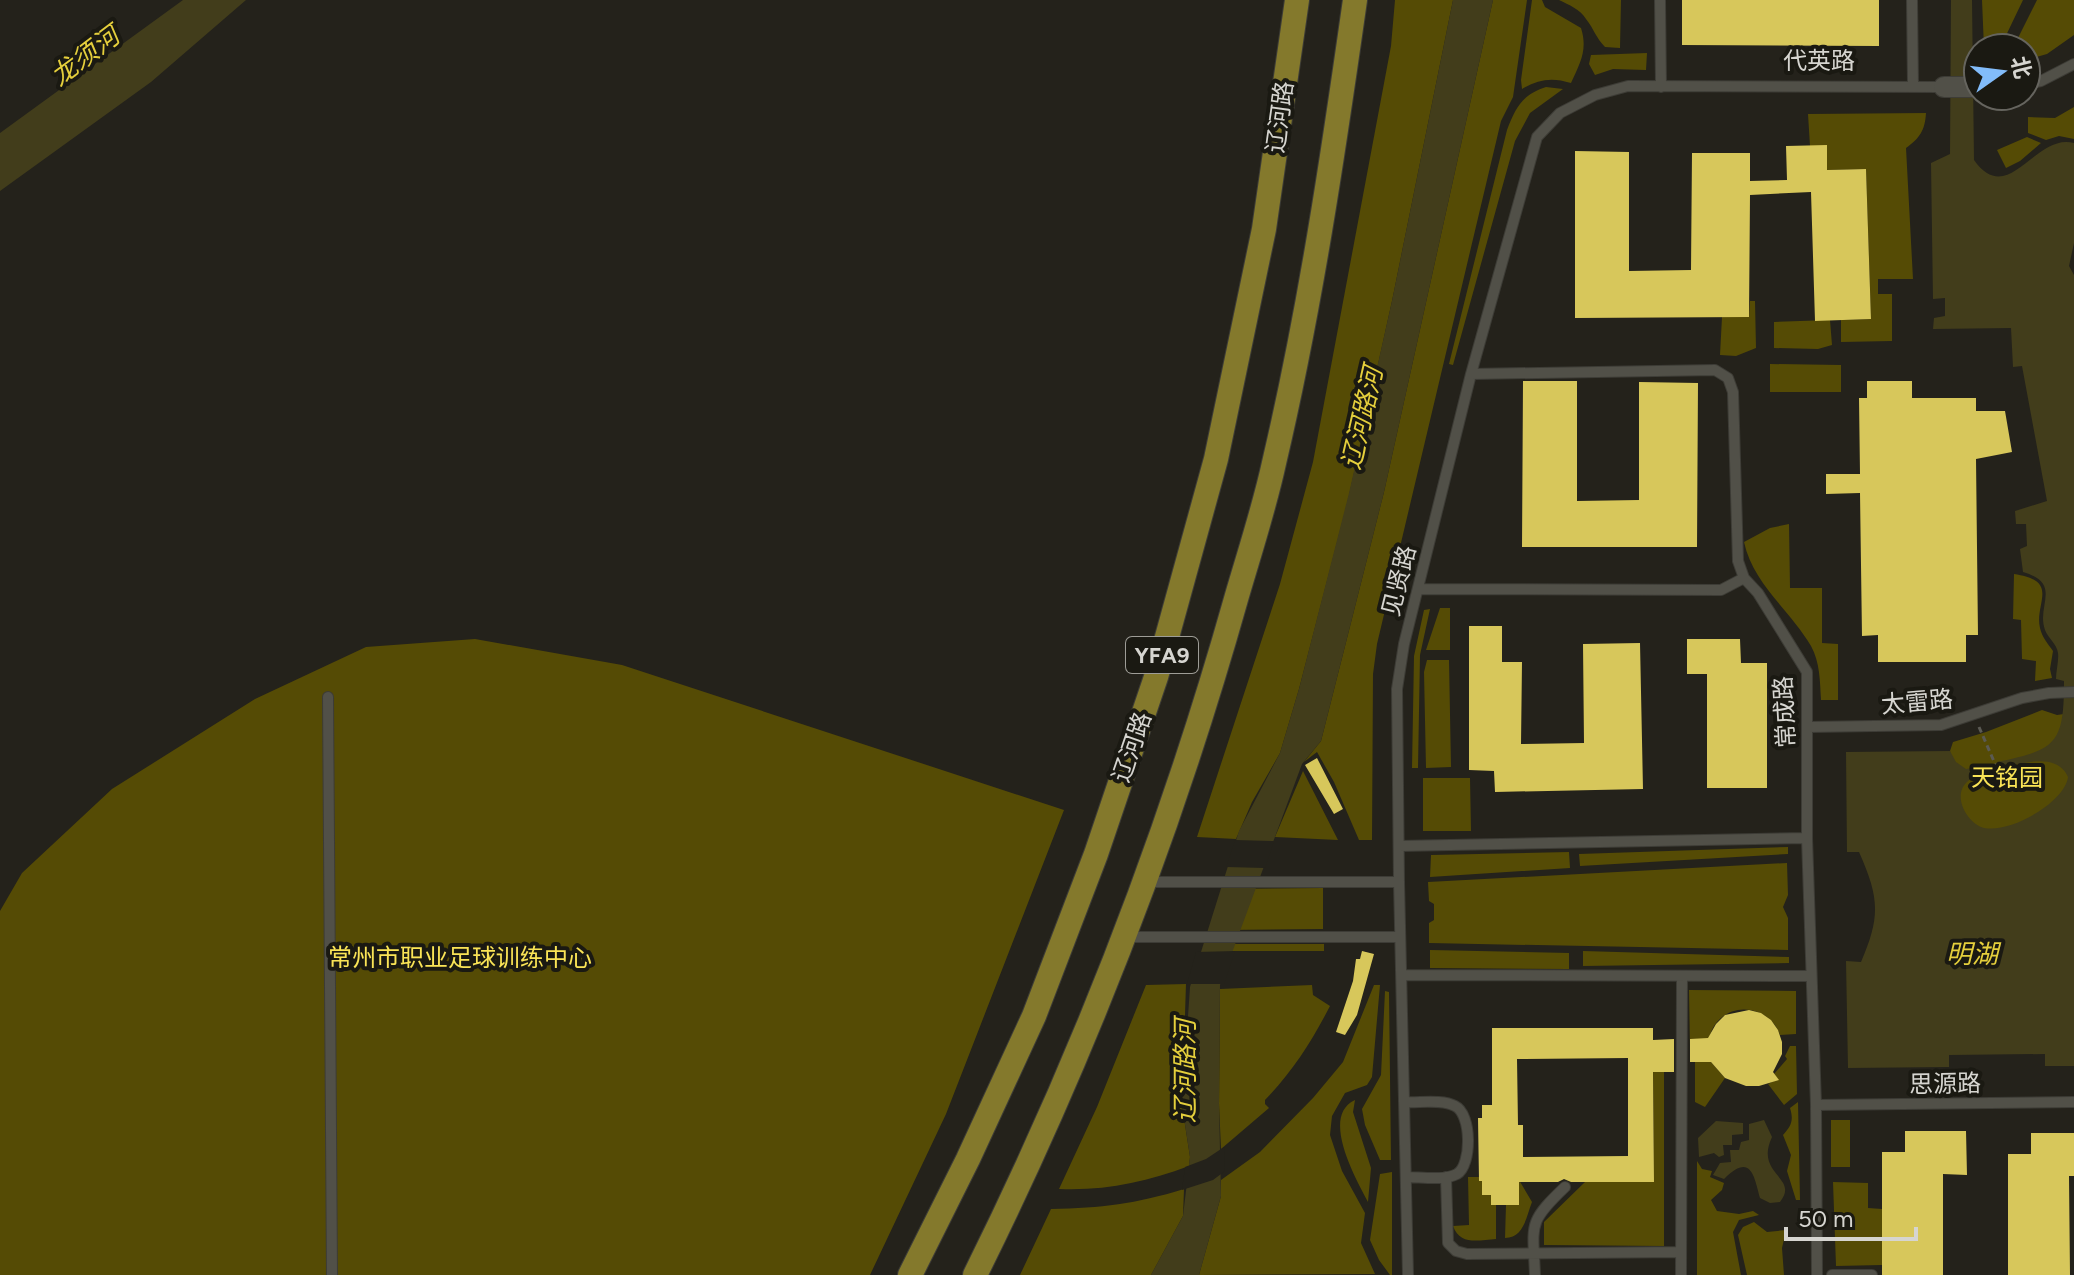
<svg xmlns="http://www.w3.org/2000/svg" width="2074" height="1275" viewBox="0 0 2074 1275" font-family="Figtree,'Noto Sans SC',sans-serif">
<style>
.green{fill:#554b05}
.water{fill:#423d1b}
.pier{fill:#24221b}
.building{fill:#d7c75b;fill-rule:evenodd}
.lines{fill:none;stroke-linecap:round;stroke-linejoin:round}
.lane-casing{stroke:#3d3c36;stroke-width:12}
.street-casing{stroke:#3d3c36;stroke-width:22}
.primary-casing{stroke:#3d3c36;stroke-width:26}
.path{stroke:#5b5a53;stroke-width:3;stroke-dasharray:6 4;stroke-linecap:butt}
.lane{stroke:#515048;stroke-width:10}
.street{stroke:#515048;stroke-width:20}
.primary{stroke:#84792c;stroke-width:24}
.labels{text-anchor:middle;stroke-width:8;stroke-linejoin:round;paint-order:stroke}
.shield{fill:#1a1912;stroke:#9e9d97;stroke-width:2}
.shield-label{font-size:22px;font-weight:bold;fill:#d6d5d0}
.street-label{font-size:24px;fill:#d6d5d0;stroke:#1a1912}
.park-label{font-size:24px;fill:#fae456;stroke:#1a1912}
.water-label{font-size:26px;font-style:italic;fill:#e5cf3c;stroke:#1a1912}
</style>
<rect width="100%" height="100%" fill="#24221b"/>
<path class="green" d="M1395,0H1453L1392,301L1348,500L1299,689L1280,753L1252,802L1236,839L1197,837L1280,584L1313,462L1391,46Z
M1493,0H1527L1513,97L1501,121L1377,644L1373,674L1372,840H1359L1334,782L1317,752L1304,762L1321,741L1384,492Z
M1532,0H1542L1545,7L1581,28C1588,50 1580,63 1571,83C1552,77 1539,79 1522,89L1521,80Z
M1559,0H1621L1620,48L1605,47C1596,38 1594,29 1586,19C1580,9 1569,5 1559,0Z
M1982,0H2023L2000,48H1984Z
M2037,0H2074V35L2047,54L2026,60V48H2013Z
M1647,53L1646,70L1613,69L1595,75L1589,64L1591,55Z
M1546,87L1563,89L1530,113L1515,141L1453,365L1449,364L1507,130C1516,107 1522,95 1546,87Z
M2074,107V139L2059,136L2046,140L2028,133V117L2055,118Z
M1926,113C1925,130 1920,138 1906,148L1913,279H1878V294H1892V341L1841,342V320L1871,319L1866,169L1827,170V146H1810L1808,114Z
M2027,137L2041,143L2020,161L2006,168L1997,150Z
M1750,301H1755L1756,348L1736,356L1720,355L1722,317H1749Z
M1830,320L1832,345L1818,349L1774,348V322Z
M1770,364L1841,365V392H1770Z
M1789,524L1790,588H1822V643L1838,644V700H1821C1820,682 1820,662 1811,646C1790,610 1753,584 1744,542L1770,528Z
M2014,574C2061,581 2034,603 2040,628C2042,637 2048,644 2053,651L2050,669L2052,678L2035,681L2036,661L2022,659L2021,620L2013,619Z
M1440,608H1450V650H1426Z
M1430,609L1420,655L1418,768H1412L1414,656L1424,610Z
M475,639L622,665L1064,810L946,1114L870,1275H0V911L22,873L112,789L255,699L366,647Z
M1427,660H1449L1451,767L1426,768L1424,672Z
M2042,710L2057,715L2064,714L2074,794L2005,835L1975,834L1958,807L1950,751L1953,742L1986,732Z
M1303,771L1338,840L1275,837Z
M1423,778H1470L1471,831H1423Z
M1788,847V854L1580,866L1579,854Z
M1569,852L1570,868L1430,877L1431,855Z
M1787,863L1788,895L1783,907L1788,918V950L1429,943V923L1434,920V904L1429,901L1428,882Z
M1323,888V929L1223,930V889Z
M1221,944H1324V951H1213Z
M1430,950L1569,953V969L1430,968Z
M1583,951L1789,957V963L1583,966Z
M1186,984L1182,1105L1190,1157L1189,1166C1146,1182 1105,1191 1059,1189L1097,1107L1146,985Z
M1312,985L1313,995L1330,1006C1312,1041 1293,1071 1265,1100V1104L1269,1108L1221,1149L1219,1104L1220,989Z
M1374,985H1380L1372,1077L1367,1085L1345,1093L1332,1116L1330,1135L1342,1171L1365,1213L1361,1243L1375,1274L1199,1275L1221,1196V1180L1260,1152L1313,1098L1343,1062Z
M1689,990L1796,991V1034L1780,1035C1771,1009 1736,1000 1717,1022C1711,1029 1709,1038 1707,1046H1690Z
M1385,991L1389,992L1391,1160H1380L1365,1125L1362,1109L1381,1075Z
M1790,1046H1796L1797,1094L1784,1105L1768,1084L1778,1079L1774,1074L1787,1059L1785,1056Z
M1695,1062H1711L1725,1078L1705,1107L1695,1102Z
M1653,1064H1664V1246L1544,1245V1222L1585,1182L1654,1181Z
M1355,1100L1353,1112L1371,1168L1368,1202C1356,1179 1320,1116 1355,1100Z
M1798,1102L1800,1200H1796L1787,1171L1791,1155L1783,1135C1791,1126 1794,1121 1790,1108Z
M1831,1120H1850V1167H1831Z
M1697,1161L1702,1169L1712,1171L1710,1177L1724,1183L1722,1190L1711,1200L1717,1211L1739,1214L1753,1211L1759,1215L1739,1220L1733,1232L1741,1275H1697Z
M1392,1172V1275H1390L1379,1260L1370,1240L1380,1174Z
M1468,1177H1479V1180L1482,1181V1194L1491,1195V1204L1496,1205V1239C1479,1240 1460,1246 1453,1226L1469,1225Z
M1519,1180L1532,1202C1526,1217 1524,1238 1505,1238L1506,1205L1519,1204Z
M1833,1182L1868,1183V1208L1882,1209V1265L1836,1266Z
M1184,1189L1183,1216L1151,1275H1020L1051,1209C1102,1208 1135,1204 1184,1189Z
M1754,1222L1767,1232L1786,1230L1782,1248L1784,1275H1747L1738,1235L1743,1227Z"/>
<path class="water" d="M183,0H246L151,82L0,191V133Z
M1453,0H1493L1384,492L1321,741L1302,764L1220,985L1219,1104L1221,1196L1199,1275H1151L1183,1216L1190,1157L1182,1105L1190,987L1239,831L1280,753L1299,689L1349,493L1392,301Z
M1951,0H1972L1974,160C2009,209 2035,132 2074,143V243L2069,266L2074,275V1066H2045V1054L1949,1055V1067L1848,1068L1846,961L1861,962C1881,916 1879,897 1859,852H1847L1846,752L1950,751L1956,762L1966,769L1989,765L1992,771C1984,773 1974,776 1968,781C1952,794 1965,820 1981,827C2006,836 2065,803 2068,777C2057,751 2019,764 1999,769L1997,762C2057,750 2064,743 2064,681L2056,679C2056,671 2059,660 2058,653C2057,644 2048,638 2045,630C2036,605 2063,584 2023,572L2020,549L2027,546L2026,524H2016L2015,511L2047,501L2022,366L2013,367L2011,328L1933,329L1934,318L1945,316V298L1933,299L1931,163L1950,154Z
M1764,1120L1772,1137C1754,1175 1800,1177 1780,1202L1770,1203L1760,1198C1754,1176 1751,1152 1724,1179L1713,1175L1720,1163L1731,1162L1730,1150H1739L1741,1142L1749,1140V1124Z
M1716,1121L1743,1123V1134L1732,1135V1145H1723L1724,1155L1719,1157L1714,1153L1699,1157L1698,1138Z"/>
<path class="pier" d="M1235,840L1274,841L1265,868L1226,867Z
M1235,951L1224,984H1187L1196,952Z
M1224,1147L1225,1171L1213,1180L1182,1190L1185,1167L1206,1159Z"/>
<path class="building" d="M1682,0H1879V46L1682,45Z
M1827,145V170L1866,169L1871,319L1815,321L1811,192L1750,195L1749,317L1575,318V151L1629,152V271L1691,270L1692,153H1750V181L1787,180L1786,146Z
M1523,381H1577V501L1639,500V382L1698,383L1697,547H1522Z
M1867,381H1912V398H1976V411H2005L2012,452L1976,459L1978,635H1966V662H1878V635L1862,636L1860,493L1826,494V474H1860L1859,398H1867Z
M1469,626H1502V662H1522L1521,744L1584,743L1583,644L1640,643L1643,789L1495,792L1494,771L1469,770Z
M1687,639H1740L1741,663H1767V788H1707V674H1687Z
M1317,758L1343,809L1334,814L1305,765Z
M1362,951L1374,954L1357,1015L1345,1035L1336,1032L1353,981L1356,959H1360Z
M1749,1010L1761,1013L1771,1020L1778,1030L1782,1042V1054L1773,1072L1779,1080L1759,1086H1746L1725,1078L1711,1062H1690V1072V1039L1708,1038L1716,1024L1725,1015Z
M1492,1028H1653V1040L1674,1039V1072H1653L1654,1182H1571L1564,1179L1558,1182H1519V1205H1491V1195H1482V1181H1479L1478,1118H1482V1105H1492ZM1628,1058V1156L1523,1157V1125H1518L1517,1059Z
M1905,1131H1966L1967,1175L1943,1174V1275H1882V1152H1905Z
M2031,1133H2074V1176H2069L2070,1275H2008V1154H2031Z"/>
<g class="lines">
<defs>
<path id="lane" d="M1660,0L1661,87
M1912,0L1913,86
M2026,84L2041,81L2074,64
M1471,374L1715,370L1728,378L1733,392L1738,561L1744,578L1758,593L1807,672V838L1816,1105L1817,1275
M1418,589L1721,590L1744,578
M328,697L332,1275
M1808,727L1941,725L2022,698L2049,693L2074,692
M1399,846L1807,838
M1146,882H1399
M1125,937H1400
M1402,975L1810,976
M1405,1102C1419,1103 1442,1099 1455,1106C1472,1114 1472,1165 1457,1174C1444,1181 1421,1177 1406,1177
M1816,1105L2074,1102
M1446,1177L1448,1243L1456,1251L1467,1254L1681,1252
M1408,1275L1399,882L1397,689L1404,644L1471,374L1537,137L1560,113L1595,95L1628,86L1944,87
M1535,1275C1533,1224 1527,1223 1565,1187
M1681,1275L1682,976
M1832,1275H1872"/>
<path id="street" d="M1944,87H1975"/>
<path id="primary" d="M910,1275L968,1159L1034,1016L1096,854L1156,677L1216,459L1264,229L1297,0
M975,1275C1083,1058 1170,833 1236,599C1249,554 1264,509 1274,463C1310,310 1333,155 1355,0"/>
</defs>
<use href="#lane" class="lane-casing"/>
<use href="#street" class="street-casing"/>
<use href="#primary" class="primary-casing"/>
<path class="path" d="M1979,727L2003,782"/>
<use href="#lane" class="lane"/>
<use href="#street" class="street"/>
<use href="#primary" class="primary"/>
</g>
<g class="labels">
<rect class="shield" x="1126" y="637" width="72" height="36" rx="6"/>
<g class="shield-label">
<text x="1162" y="663">YFA9</text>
</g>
<g class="street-label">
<text x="1819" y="69">代英路</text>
<text transform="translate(1280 117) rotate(-82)" y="8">辽河路</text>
<text transform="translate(1399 581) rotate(-76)" y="8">见贤路</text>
<text transform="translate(1917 702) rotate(-5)" y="8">太雷路</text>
<text transform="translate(1785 712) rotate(-93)" y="8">常成路</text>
<text transform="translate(1132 747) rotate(-71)" y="8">辽河路</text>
<text transform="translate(1945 1084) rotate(-1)" y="8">思源路</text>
</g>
<g class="park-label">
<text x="2007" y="786">天铭园</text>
<text x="460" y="966">常州市职业足球训练中心</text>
</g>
<g class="water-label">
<text transform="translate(85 56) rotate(-37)" y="9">龙须河</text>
<text transform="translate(1362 418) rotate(-77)" y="9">辽河路河</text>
<text x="1972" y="963">明湖</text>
<text transform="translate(1185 1071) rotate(-90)" y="9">辽河路河</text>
</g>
</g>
<g transform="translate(2002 72) rotate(76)"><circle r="38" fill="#1a1912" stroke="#65645e" stroke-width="2"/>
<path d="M0-6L14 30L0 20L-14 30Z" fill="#82bcfa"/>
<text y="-12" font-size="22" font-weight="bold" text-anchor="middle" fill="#d6d5d0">北</text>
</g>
<path d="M1786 1227v12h130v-12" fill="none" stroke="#d6d5d0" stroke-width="4"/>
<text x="1798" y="1227" font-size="24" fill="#d6d5d0" stroke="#1a1912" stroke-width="6" paint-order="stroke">50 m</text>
</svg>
